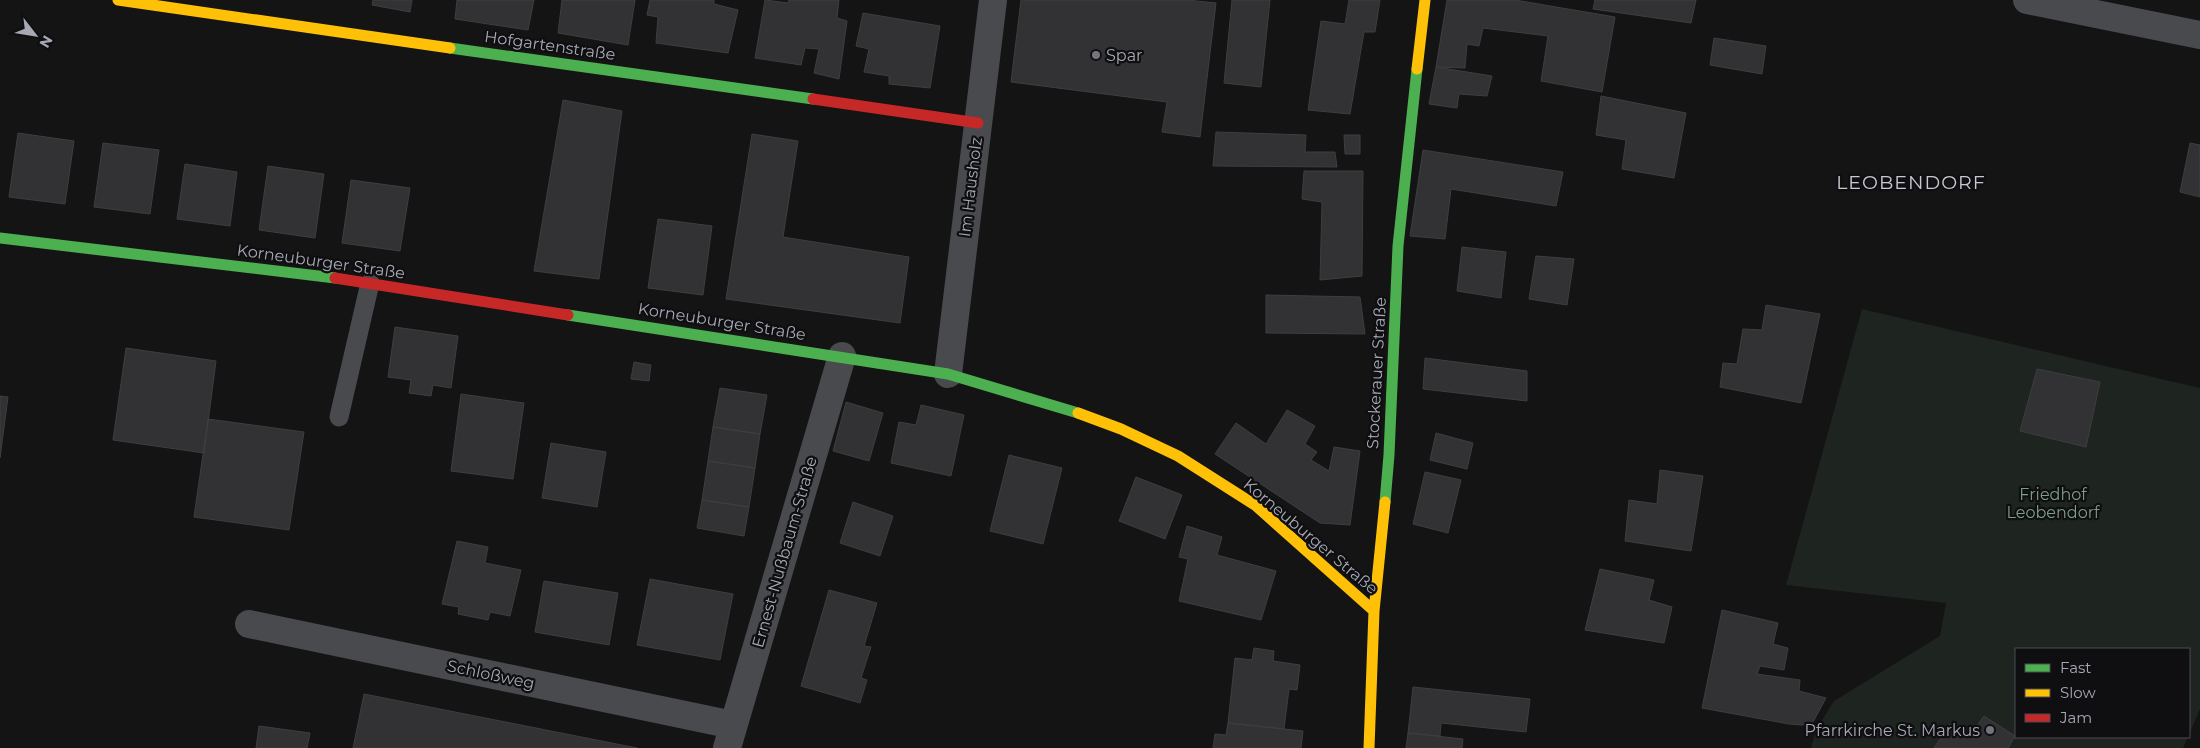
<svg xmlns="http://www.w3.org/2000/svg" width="2200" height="748" viewBox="0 0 2200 748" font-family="Montserrat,sans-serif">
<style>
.green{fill:#1e241f}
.building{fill:#323234;stroke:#3d3e40}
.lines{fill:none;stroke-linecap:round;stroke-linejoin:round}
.lane{stroke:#494a4d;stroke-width:19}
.street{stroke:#494a4d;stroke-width:28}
.fast{stroke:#4caf50;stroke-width:11}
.slow{stroke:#ffc107;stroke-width:11}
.jam{stroke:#c62828;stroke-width:11}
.poi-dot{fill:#73757c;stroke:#0f0e10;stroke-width:2}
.labels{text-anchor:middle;stroke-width:4.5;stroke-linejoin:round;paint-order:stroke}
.street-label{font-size:16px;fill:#a6a9b4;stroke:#0f0e10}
.poi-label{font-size:16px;fill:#a6a9b4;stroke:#0f0e10;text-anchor:start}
.park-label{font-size:16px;fill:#7e9e84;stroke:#0f0e10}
.quarter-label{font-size:19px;letter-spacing:1px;fill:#c7c8d1;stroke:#0f0e10}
</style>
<rect width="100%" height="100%" fill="#141414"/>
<path class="green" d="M1862,309L2200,388V709L2189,735V649H2016V737H2188L2183,748H1811L1816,730L1834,701L1940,636L1946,603L1786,585Z"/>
<path class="building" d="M373,0H412L410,12L372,5Z
M457,0H534L528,30L455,19Z
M562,0H635L628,45L558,33Z
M650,0H714V4L738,10L728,53L656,43L658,17L647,15Z
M765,0L788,3L789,0H839L837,18L847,21L839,79L814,73L819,49L805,48L801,65L755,58Z
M1021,0H1187L1216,3L1200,137L1162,132L1167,102L1011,82Z
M1232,0H1270L1261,87L1224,83Z
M1349,0H1380L1375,32H1364L1350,114L1308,110L1321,21L1345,24Z
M1447,0H1515L1615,17L1602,92L1541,81L1548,36L1483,28L1479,46L1467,44L1465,68L1436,67Z
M1595,0H1696L1691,23L1593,9Z
M863,13L940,26L930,88L889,84V76L864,72L869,49L856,46Z
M1714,38L1766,46L1762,74L1710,65Z
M1436,67L1492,76L1487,96L1459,94L1457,108L1429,104Z
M1601,96L1686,113L1674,178L1622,169L1626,140L1596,135Z
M563,100L622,111L599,279L534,271Z
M1216,132L1306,135L1305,152H1335L1337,167L1213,166Z
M18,133L74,141L65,204L9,197Z
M752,134L798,141L783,237L909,257L900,323L726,299Z
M1344,135H1360V154H1345Z
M103,143L159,150L150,214L94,207Z
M2190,143L2200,145V197L2180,192Z
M1423,150L1563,172L1556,206L1451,189L1445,239L1410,236Z
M185,164L237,172L230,226L177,219Z
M268,166L324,174L315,238L259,230Z
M1304,171H1363L1362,276L1320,280L1322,202L1302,199Z
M351,180L410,188L400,251L342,243Z
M658,219L712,226L703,295L648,288Z
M1462,247L1506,252L1501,298L1457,291Z
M1536,256L1574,259L1567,305L1529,299Z
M1266,295L1360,297L1365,334L1266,333Z
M1766,305L1820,314L1801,403L1720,387L1723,363L1737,364L1743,329L1762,330Z
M395,327L458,336L451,388L433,385L431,396L409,393L411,380L388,377Z
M126,348L216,361L204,453L113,440Z
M1425,358L1527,371V401L1423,389Z
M634,362L651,365L649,381L631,379Z
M2037,369L2100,382L2086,447L2020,431Z
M720,388L767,395L760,434L713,427Z
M461,394L524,403L513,479L451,471Z
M0,396L8,397L0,458Z
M846,402L883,413L869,461L833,451Z
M921,405L964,415L951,476L891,463L899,422L916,425Z
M1287,410L1315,426L1305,444L1317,452L1311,460L1329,471L1334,447L1360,451L1350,525L1320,523L1215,454L1236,423L1266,444Z
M208,419L304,432L289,530L194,517Z
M713,427L760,434L755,468L708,461Z
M1436,433L1473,443L1467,469L1430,460Z
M551,443L606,452L597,507L542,498Z
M1009,455L1062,468L1043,544L990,531Z
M708,461L755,468L749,507L702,500Z
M1660,470L1703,476L1691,551L1625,541L1629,500L1657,504Z
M1425,472L1461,480L1448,533L1413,524Z
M1136,477L1182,495L1165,539L1119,521Z
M702,500L749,507L744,536L697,528Z
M853,502L893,516L880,556L840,543Z
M1187,526L1222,537L1217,555L1276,571L1261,620L1179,601L1188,559L1179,557Z
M457,541L488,547L485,563L521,570L510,616L490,612L488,620L458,614L459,607L442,604Z
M1600,569L1654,580L1649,600L1672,607L1664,643L1585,630Z
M650,579L733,594L720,660L637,645Z
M544,581L618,593L609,645L535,632Z
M829,590L877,603L864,646L871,647L861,678L867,680L860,703L801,686Z
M1722,610L1778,623L1773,644L1788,648L1784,670L1760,666L1757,674L1800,680L1799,691L1826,698L1813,722L1802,725L1789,724L1702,708Z
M1254,648L1274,651L1273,661L1300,665L1297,690L1289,689L1284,729L1228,723L1235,658L1252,660Z
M1413,687L1530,699L1526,732L1441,723L1440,736L1408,733Z
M364,694L637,748H353Z
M1984,716L2015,736L2008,748H1934L1950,724L1969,737Z
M1228,723L1303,731L1301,748H1213L1215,734L1226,735Z
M259,726L310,733L307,748H256Z
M1408,733L1463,739L1462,748H1406Z"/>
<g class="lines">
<path class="lane" d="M339,417L370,283"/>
<path class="street" d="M2027,0L2200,35
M948,374L993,0
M249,624L733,725
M727,748L842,356"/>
<path class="fast" d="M450,48L813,99
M0,238L335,278
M568,315L948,374L1078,413
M1385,502L1389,455L1398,246L1417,69"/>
<path class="slow" d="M118,0L450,48
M1417,69L1425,0
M1078,413L1121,429L1178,456L1255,505L1374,611
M1369,748L1374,611L1385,502"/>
<path class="jam" d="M813,99L978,123
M335,278L568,315"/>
</g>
<g class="poi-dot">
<circle cx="1096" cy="55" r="5"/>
<circle cx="1990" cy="730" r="5"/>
</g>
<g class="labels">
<g class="street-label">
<text transform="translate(550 45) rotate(8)" y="6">Hofgartenstraße</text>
<text transform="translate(970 187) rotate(-83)" y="6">Im Hausholz</text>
<text transform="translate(321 261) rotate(8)" y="6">Korneuburger Straße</text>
<text transform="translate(722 321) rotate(9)" y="6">Korneuburger Straße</text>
<text transform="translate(1376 373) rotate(-87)" y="6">Stockerauer Straße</text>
<text transform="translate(1311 536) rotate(40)" y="6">Korneuburger Straße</text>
<text transform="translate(784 552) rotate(-74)" y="6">Ernest-Nußbaum-Straße</text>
<text transform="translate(491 674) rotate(12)" y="6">Schloßweg</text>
</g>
<g class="poi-label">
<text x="1106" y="61">Spar</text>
<text x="1980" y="736" text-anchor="end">Pfarrkirche St. Markus</text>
</g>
<g class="park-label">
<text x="2053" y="500">Friedhof<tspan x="2053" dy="18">Leobendorf</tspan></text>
</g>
<g class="quarter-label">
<text x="1911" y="189">LEOBENDORF</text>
</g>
</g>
<rect x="2015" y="648" width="175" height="90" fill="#0f0e10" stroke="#4b4c52"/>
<rect x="2025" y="664" width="25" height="8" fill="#4caf50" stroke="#4b4c52"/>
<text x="2060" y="673" font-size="15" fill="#a6a9b4">Fast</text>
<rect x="2025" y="689" width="25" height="8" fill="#ffc107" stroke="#4b4c52"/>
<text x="2060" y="698" font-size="15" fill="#a6a9b4">Slow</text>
<rect x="2025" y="714" width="25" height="8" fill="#c62828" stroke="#4b4c52"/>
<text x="2060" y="723" font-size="15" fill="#a6a9b4">Jam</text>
<g transform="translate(35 35) rotate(121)" stroke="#0f0e10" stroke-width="4" paint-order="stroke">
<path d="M0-4L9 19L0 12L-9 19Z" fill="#a6a9b4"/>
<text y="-8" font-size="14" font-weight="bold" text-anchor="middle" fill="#a6a9b4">N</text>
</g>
</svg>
